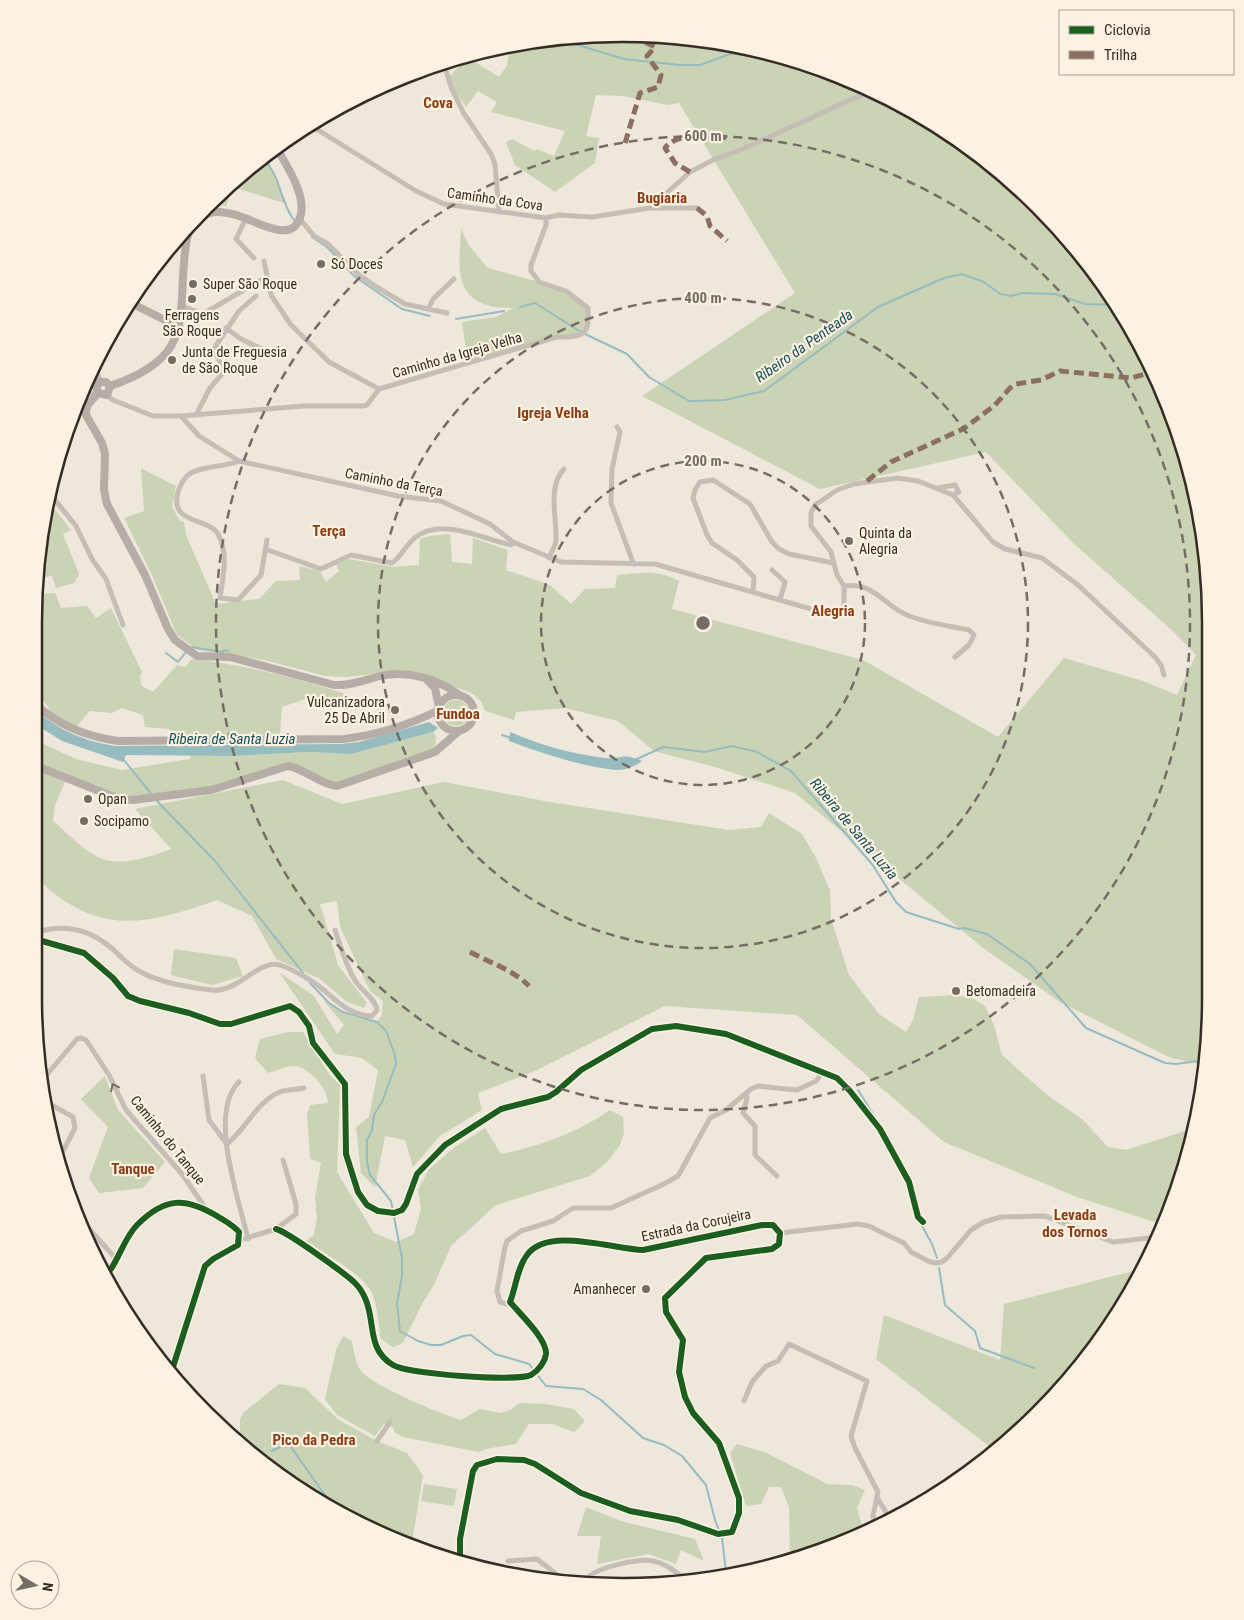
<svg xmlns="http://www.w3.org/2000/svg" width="1244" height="1620" viewBox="0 0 1244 1620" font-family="'Roboto Condensed',sans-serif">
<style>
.green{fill:#cbd3b5}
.water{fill:#97bcbf}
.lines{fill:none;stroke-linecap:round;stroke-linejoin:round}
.stream{stroke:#97bcbf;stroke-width:2}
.street{stroke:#c5beb6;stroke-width:5}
.secondary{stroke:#b6aea6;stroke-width:8}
.quiet{stroke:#8d6e63;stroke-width:5;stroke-dasharray:10 5;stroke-linecap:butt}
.cycleway-casing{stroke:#fbf2e2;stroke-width:9}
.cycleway{stroke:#1b5e20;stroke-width:6}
.oneway{stroke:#766e66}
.ring{fill:none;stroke:#756d65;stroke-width:2.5;stroke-dasharray:9 6}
.poi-dot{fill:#756d65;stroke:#fbf2e2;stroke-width:2}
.labels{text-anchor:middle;stroke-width:4.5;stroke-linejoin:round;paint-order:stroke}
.street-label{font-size:14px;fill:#352c25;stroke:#fbf2e2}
.poi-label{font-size:14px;fill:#352c25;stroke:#fbf2e2;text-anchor:start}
.neighbourhood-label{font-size:15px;font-weight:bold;fill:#8b3e17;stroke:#fbf2e2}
.water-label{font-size:15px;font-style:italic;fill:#174f5a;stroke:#fbf2e2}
.rim{fill:none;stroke:#352c25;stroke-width:2.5}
.centre{fill:#756d65;stroke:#fbf2e2;stroke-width:2.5}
.ring-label{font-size:15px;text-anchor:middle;font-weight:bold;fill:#756d65;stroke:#fbf2e2;stroke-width:4.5;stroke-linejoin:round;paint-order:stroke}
</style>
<rect width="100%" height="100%" fill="#ede7dc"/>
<path class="green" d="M622,34L737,45L847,79L949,133L1038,206L1111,295L1179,433L1205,546V1065L1171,1058L1060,1002L982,947L795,793L715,767L654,751L618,721L565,708L516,712L514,720L485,711L481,701L473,694L418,672L402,670L347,677L325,676L264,660L198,650L177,635L151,573L124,518L144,511L141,468L176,486L172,507L180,521L184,522L186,535L216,604L259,599L276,581L300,580L299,566L320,571L326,582L339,571L336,564L349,559L393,567L419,565L420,539L429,536L450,534L452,562L472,564L473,538L508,550L506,570L550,585L571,604L585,589L615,588L617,575C642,573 656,569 679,581L672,609L863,660L998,737L1064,658L1143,681L1177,695L1196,655L1173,631L1074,544L986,452L820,489L642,396L795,293L679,103L668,105L623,96L596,95L586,136L599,138L595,163L555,192L515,165L506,142L512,139L534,151L537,149L554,156L565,131L491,112L497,102L478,91L466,107L453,88L450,76L467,57L499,77L507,66L510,45Z
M266,156L287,204L233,187L226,206L212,203L234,180Z
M461,229L470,247L488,268L560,288L588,308L585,333L557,337L468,365L462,322L496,317L513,308C507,307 500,308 494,307C451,299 460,261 461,229Z
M49,502L71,530L63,534L79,574L74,583L56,588L52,576L38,578L37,575Z
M55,593L61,608L87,606L96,618L111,608L142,672L140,676L142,686L153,692L177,665L185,667L192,659C244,665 293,677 343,693L349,705L308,698L282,707L280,735L170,737V729L145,727L143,715L122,708L112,713L90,711L76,727L54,716L35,688V594Z
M443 713a13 13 0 1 1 26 0a13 13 0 1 1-26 0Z
M433,732C438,737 436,744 433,750L402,759L334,785L299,766L287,763C237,779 163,806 111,793C97,789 82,781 68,775L55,805L53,821C68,833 87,855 106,860C126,865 153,856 171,849L135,809L283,780L342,804L444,782L550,802L729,830L761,827L769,813L802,834L816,858L830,890L831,919L849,975L879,1014L906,1032L913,1020L919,997L955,995L972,998L985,1006L994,1025L1002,1055L1046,1094L1083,1120L1108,1147L1126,1150L1191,1129L1164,1225L1077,1197L944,1142L797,1015L665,1006L535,1071L478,1093L482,1110L440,1136L413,1167L405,1140L385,1136L375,1187L361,1173L356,1127L369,1117L378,1070L362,1058L335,1054L279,972L314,996L337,1034L344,1025L324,1001L351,1016L377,1021L382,1015L383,1001L370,991L340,927L337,901L320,904L338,965L367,1003L364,1008L347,1002L320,979L276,959L252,916L217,900C141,927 97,936 34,876L35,740L76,759L122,770L190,759L191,755L231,756L309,752L351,754Z
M174,949L236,958L243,976L212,985L171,975Z
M288,1032H303L329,1074L340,1085L337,1172L374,1233L396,1242L414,1234L421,1209L418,1190L429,1169L455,1147L485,1128L501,1154C540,1146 577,1133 610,1110L623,1117L624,1133L620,1145L606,1163L590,1176L496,1205L451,1246L434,1285L422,1304L403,1343L393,1347L381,1339C378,1324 378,1307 372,1293C365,1276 323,1252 306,1241L314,1235L317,1218L315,1198L321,1163L310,1159L307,1115L310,1105L328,1103C328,1089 310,1068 295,1066C287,1065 276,1071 268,1073L255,1058L260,1039Z
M105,1076L118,1110L165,1162L143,1188L99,1193L89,1178L108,1127L81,1099Z
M1141,1269L1111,1325L1038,1414L994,1450L876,1359L884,1315L1000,1360L1004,1304Z
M343,1336L352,1341C354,1350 355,1363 361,1371C373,1386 441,1414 461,1420L480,1409L500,1413L510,1410L520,1403L546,1404L574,1409L585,1421L574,1432L552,1424H529L516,1444L485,1449L479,1452L403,1437L394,1432V1428L384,1424L375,1436L337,1415L325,1399L336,1350Z
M279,1384L305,1388L339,1420L377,1441L407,1453L423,1475L412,1542L328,1508L240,1440V1420L243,1413Z
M737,1444L767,1453L827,1484L852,1485L865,1490L857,1508L864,1533L847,1541L790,1561L789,1507L781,1487H769L761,1504L746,1506L730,1453Z
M424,1484L457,1489L454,1506L421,1501Z
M586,1507L621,1521L695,1539L704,1561L681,1550L676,1564L648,1554L597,1564L601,1536H577Z"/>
<path class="water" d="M35,709C57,730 86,742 116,746L341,744L359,742L429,722L438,728L433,732L351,754L309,752L232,756L126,755L123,762L62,741L35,724Z
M510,732C541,745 571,754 605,758C623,760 621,752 642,761C635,766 627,770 617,770C583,767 541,753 509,741Z"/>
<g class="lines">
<path class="stream" d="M561,40L624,59L680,65H700L730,54L762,53
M262,158C283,178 278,199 294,220
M312,237L328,248L354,276L402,309L430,316
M520,307L535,303L581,332
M456,319L504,311
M585,334L627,354L649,377L689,401L725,400L764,391L878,307L944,278L962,274L984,282L1000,294L1011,296L1023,293L1055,294L1085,304L1116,305
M191,647L223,652L224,650L229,651
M166,653L178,662L186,652
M502,735L511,738
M123,759L153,796
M637,759L663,747L705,752L732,746L757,752L791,771L872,864L896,902L906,912L959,929L964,928L987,934L1030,964L1086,1028L1165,1063L1176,1064L1205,1060
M156,800L215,861L303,973
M310,983L329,1003L343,1012L377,1022L386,1031L395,1055L396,1064L382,1102L374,1115L372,1130L367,1140V1161L370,1175L391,1201L402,1258V1276L397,1304L400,1331L418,1341L431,1345H441L463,1336L471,1335L495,1354L529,1364L546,1386L583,1389L601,1400L643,1438L664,1445L682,1456L706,1485L715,1520L722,1538L726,1572
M858,1090L880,1125
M911,1182L921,1215
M922,1226L932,1244L937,1258
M939,1268L945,1305L975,1331L980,1348L1034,1368
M271,1451L283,1446L291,1447L329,1501"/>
<path class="street" d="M444,64L451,87L463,112L491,154L495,164L499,212
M310,125L416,191L444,204L546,218L558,215L592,217L650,208H697
M650,208L690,172L713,160L745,148L870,91
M300,219L314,236L328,244L359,275L378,288L405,304L447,313
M245,220L236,239L254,258
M264,261L271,295L291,325L329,362L379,389
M182,306L203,314L261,280L266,281
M428,309L433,299L454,279
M226,328L241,339L262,349
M93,367L101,381
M84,391L95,395
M107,395L113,400L153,416H181L304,406H363L367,405L379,389L557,337C583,337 590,336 588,308L566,291L539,282L531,271V265L546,225V218
M196,415L210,388L223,373C224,363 214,357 215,347L239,311L256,296
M181,416L199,436L239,461L398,496L441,501L490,524L513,542L561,562L655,564L839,617L844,612V586L837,575L831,552L811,526V513L815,505L837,490L854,484L897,478L918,481L953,495L959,492L955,485L937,488
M617,427L620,432L612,469L611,503L634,565
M239,461C225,467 203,466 191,473C185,476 180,485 178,492C169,525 208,517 218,534C229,554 223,577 220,598L238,600L261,575L267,540
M51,484L55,500L76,526L92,559L106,579L123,625
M953,495L993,542L1005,549L1042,558L1078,585L1155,657L1161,665L1164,675
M265,549L321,569L351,555L392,563C402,556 406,544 416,537C442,517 483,539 511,545L513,542
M549,558C551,552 556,546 556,539C557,518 547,487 564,469
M772,570L785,582L780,600
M844,586C876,582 883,606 909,616C927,623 950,626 969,630L974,635L969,645L955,657
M753,591L754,577L737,560L712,543L707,535L693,498L695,490L700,482L713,480L750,504L772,542L779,549L789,554L833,563
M34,933C61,924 85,927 109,946C119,954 128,966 141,972C160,983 189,987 211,990C237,994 258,959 280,965C292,969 310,979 320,987C335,999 350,1016 372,1016L377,1010C376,1000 362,990 356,982C346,966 341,948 335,930
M35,939L84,953L113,978L128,996L140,1001L189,1013L220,1024H231L290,1006L299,1012L309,1026L313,1043L345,1084L346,1154L358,1192L367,1205L378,1211L394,1213L402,1210L406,1204L417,1174L445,1145L501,1109L548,1097L556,1092L581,1070L652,1029L676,1026L726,1034L837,1078L850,1091L880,1129L909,1182L918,1217L923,1222
M203,1076L209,1120L227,1144
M44,1078L77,1039L81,1038L86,1040L109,1075L126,1110L182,1174L206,1209
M239,1082C207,1113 240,1202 248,1239
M746,1093L747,1098L743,1113L755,1126V1155L777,1176
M48,1103L73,1117L75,1128L58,1161
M227,1144C246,1129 257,1101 280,1092C287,1089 296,1090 304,1088
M83,1222L117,1260
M276,1229C288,1232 344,1273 354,1282C358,1286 363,1293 365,1298C376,1321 366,1349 393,1365C408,1374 515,1382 531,1375C538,1371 545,1362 546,1354C547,1339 520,1314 510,1302C516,1287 517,1268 527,1255C547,1226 613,1249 643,1250L762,1225H773L780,1233L779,1244L772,1249L706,1258L665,1298L666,1312L683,1340L679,1372L685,1397L693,1413L719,1443L739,1498V1513L732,1532L718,1534L678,1520L630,1511L581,1493L535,1464L524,1460L497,1459L477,1465L473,1471L460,1539V1562
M780,1233L858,1224L869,1226L885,1234L904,1243L911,1252L930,1262L936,1263L942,1262L948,1257L971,1230L984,1222L1001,1217L1045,1216L1113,1242L1158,1237
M240,1240L276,1229L296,1214V1204L283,1160
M513,1306L500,1302L497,1291L505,1247L507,1241L521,1231L553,1221L573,1208H611L664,1184L678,1176L710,1118L726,1110L751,1089L758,1086L797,1090L816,1081L822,1073
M135,1321L140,1323L142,1330
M744,1401L752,1382L766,1366L778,1361L789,1344L867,1381L851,1436L855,1448L878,1492L873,1516L875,1526
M377,1441L390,1422
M878,1499L890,1519
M508,1561L537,1559L561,1578
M589,1582V1577C598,1567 640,1558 653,1561C665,1563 674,1571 684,1578"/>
<path class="secondary" d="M131,303L179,327
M110,386C202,355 174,313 187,238C191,225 202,212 217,212C238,211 259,227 279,230C286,231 292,230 296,225C313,204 287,166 276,147
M98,393L87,406L86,415L102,443L105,454L104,490L107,504L145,575L168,629L175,640L197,656L230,657L334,685C350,686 365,680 380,676C409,670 438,679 461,696
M98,393L96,387L100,382H106L110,386
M98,393L107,395L110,386
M428,681L435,688L439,708
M438 713a18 18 0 1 1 36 0a18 18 0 1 1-36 0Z
M35,704C60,726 85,736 118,741L344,739C376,735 409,725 439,710
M34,765L119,799L133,800L211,790L288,766C306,769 319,784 337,786L435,752L459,731
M105,1274L111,1269C120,1255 126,1236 137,1225C165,1197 185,1197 217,1216C225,1221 233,1225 239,1232L238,1245L213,1259L205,1266L172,1370
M592,1582L644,1583"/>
<path class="quiet" d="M625,143L640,93L658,87L661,75L647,56L655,47L629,34
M690,172L675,163L665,148C678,131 712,136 731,138
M697,208L707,216L710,226L727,241
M867,481L891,462L963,429L994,406L1010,388L1016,384L1041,380L1060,371L1131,378L1149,373
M470,952C491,963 513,970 529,986"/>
<defs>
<path id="cycleway" d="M34,941L35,939L84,953L113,978L128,996L140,1001L189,1013L220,1024H231L290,1006L299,1012L309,1026L313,1043L345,1084L346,1154L358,1192L367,1205L378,1211L394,1213L402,1210L406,1204L417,1174L445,1145L501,1109L548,1097L556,1092L581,1070L652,1029L676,1026L726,1034L837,1078L850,1091L880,1129L909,1182L918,1217L923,1222
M276,1229C288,1232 344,1273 354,1282C358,1286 363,1293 365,1298C376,1321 366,1349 393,1365C408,1374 515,1382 531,1375C538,1371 545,1362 546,1354C547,1339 520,1314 510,1302C516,1287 517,1268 527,1255C547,1226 613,1249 643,1250L762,1225H773L780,1233L779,1244L772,1249L706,1258L665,1298L666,1312L683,1340L679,1372L685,1397L693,1413L719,1443L739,1498V1513L732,1532L718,1534L678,1520L630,1511L581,1493L535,1464L524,1460L497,1459L477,1465L473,1471L460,1539V1562
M105,1274L111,1269C120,1255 126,1236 137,1225C165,1197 185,1197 217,1216C225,1221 233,1225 239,1232L238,1245L213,1259L205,1266L172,1370"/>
</defs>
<use href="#cycleway" class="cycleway-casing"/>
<use href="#cycleway" class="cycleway"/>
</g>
<defs><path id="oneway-chevron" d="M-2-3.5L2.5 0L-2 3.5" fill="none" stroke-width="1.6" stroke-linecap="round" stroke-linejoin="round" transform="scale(1.25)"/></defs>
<use class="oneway" href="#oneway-chevron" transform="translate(114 1087) rotate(-115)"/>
<g class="ring">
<circle cx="703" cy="623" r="162"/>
<circle cx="703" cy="623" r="325"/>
<circle cx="703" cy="623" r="487"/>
</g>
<g class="poi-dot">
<circle cx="321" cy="264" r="5"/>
<circle cx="193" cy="284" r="5"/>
<circle cx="192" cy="299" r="5"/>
<circle cx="172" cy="360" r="5"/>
<circle cx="849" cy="541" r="5"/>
<circle cx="395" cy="710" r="5"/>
<circle cx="88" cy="799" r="5"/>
<circle cx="84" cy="821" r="5"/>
<circle cx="956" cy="991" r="5"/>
<circle cx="646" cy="1289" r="5"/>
</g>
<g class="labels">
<g class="street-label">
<text transform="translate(495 199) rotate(8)" y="5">Caminho da Cova</text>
<text transform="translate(457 355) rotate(-16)" y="5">Caminho da Igreja Velha</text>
<text transform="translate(394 482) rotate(11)" y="5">Caminho da Terça</text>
<text transform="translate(168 1140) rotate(51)" y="5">Caminho do Tanque</text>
<text transform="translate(696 1225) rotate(-12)" y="5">Estrada da Corujeira</text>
</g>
<g class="poi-label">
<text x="331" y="269">Só Doces</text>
<text x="203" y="289">Super São Roque</text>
<text x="192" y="320" text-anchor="middle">Ferragens<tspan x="192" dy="16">São Roque</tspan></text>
<text x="182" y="357">Junta de Freguesia<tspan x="182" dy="16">de São Roque</tspan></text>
<text x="859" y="538">Quinta da<tspan x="859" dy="16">Alegria</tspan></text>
<text x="385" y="707" text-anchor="end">Vulcanizadora<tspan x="385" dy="16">25 De Abril</tspan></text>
<text x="98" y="804">Opan</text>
<text x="94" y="826">Socipamo</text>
<text x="966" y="996">Betomadeira</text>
<text x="636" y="1294" text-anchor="end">Amanhecer</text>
</g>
<g class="neighbourhood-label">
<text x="438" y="108">Cova</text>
<text x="662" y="203">Bugiaria</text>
<text x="553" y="418">Igreja Velha</text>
<text x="329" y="536">Terça</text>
<text x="833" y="616">Alegria</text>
<text x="458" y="719">Fundoa</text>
<text x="133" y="1174">Tanque</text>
<text x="1075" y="1220">Levada<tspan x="1075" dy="17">dos Tornos</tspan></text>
<text x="314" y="1445">Pico da Pedra</text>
</g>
<g class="water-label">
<text transform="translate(804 346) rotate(-35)" y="5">Ribeiro da Penteada</text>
<text x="232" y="744">Ribeira de Santa Luzia</text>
<text transform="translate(854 829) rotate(50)" y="5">Ribeira de Santa Luzia</text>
</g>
</g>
<path d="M0 0H1244V1620H0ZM622 42H622A580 580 0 0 1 1202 622V998A580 580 0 0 1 622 1578H622A580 580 0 0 1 42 998V622A580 580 0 0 1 622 42Z" fill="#fbf2e2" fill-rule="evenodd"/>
<path class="rim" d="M622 42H622A580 580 0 0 1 1202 622V998A580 580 0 0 1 622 1578H622A580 580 0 0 1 42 998V622A580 580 0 0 1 622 42Z"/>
<circle cx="703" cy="623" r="8" class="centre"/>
<g class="ring-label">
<text x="703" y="141">600 m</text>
<text x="703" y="303">400 m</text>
<text x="703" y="466">200 m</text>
</g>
<rect x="1059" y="10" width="175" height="65" fill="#fbf2e2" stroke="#aca396"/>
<rect x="1069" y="26" width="25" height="8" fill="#1b5e20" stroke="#aca396"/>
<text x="1104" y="35" font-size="15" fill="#352c25">Ciclovia</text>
<rect x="1069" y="51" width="25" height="8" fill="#8d6e63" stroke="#aca396"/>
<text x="1104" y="60" font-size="15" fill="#352c25">Trilha</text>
<g transform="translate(35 1585) rotate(99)"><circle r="24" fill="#fbf2e2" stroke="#aca396"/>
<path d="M0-4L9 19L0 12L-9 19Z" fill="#756d65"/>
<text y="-8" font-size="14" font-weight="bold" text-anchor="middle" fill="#352c25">N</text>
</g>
</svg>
